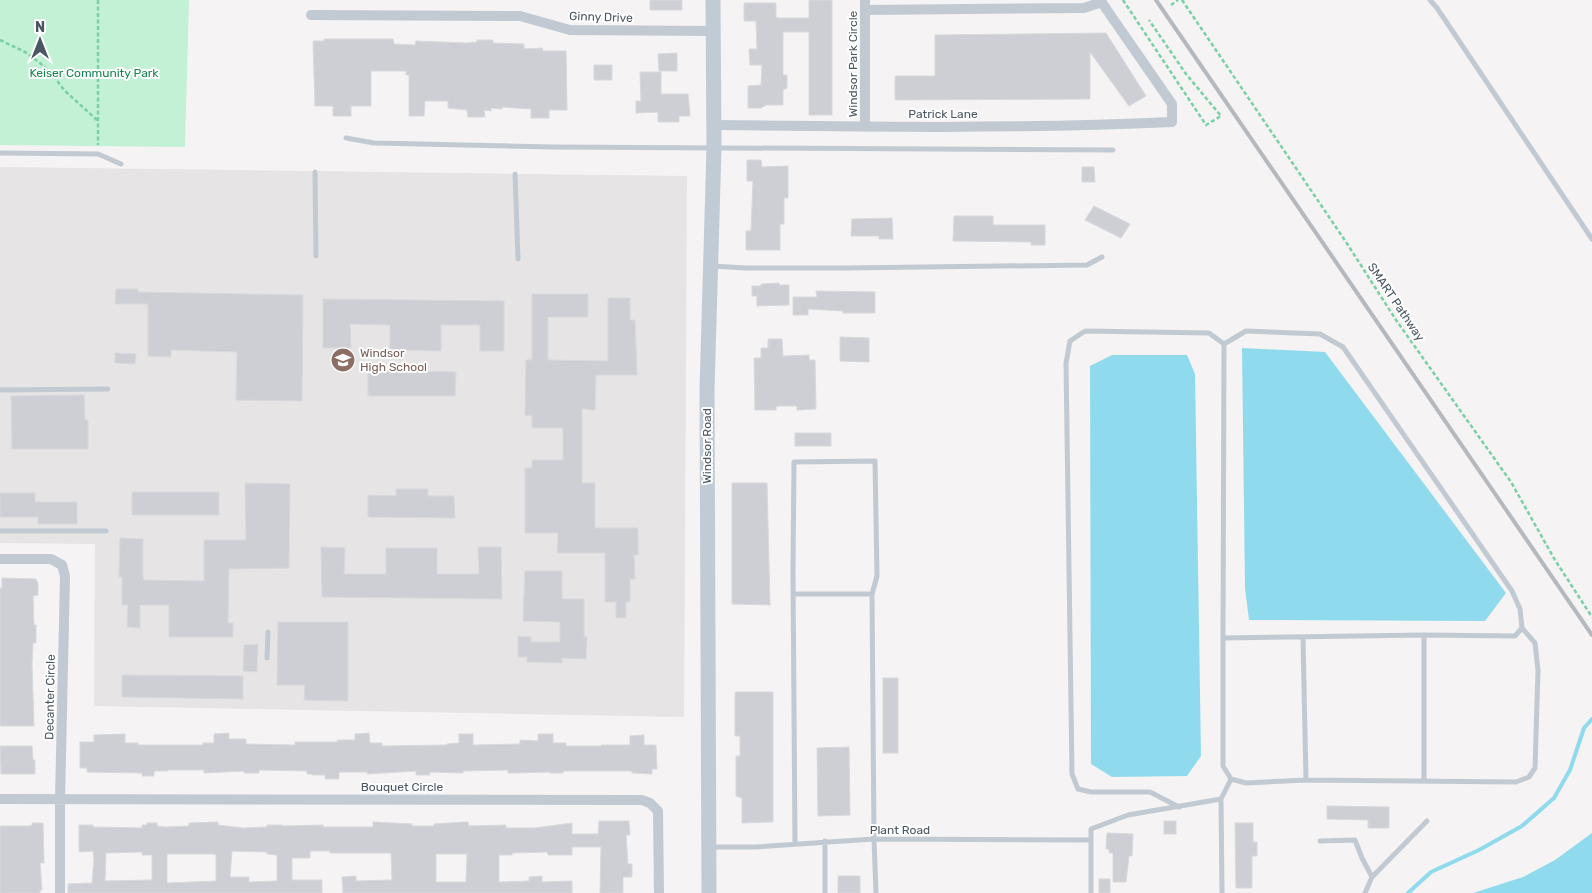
<svg xmlns="http://www.w3.org/2000/svg" width="1592" height="893" viewBox="0 0 1592 893" font-family="Rubik,sans-serif">
<style>
.education{fill:#e6e4e5}
.green{fill:#c3f1d5}
.water{fill:#90daee}
.lines{fill:none;stroke-linecap:round;stroke-linejoin:round}
.stream{stroke:#90daee;stroke-width:4}
.building{fill:#cdcfd5;stroke:#d7d9de;fill-rule:evenodd}
.path{stroke:#7ad0a6;stroke-width:2.5;stroke-dasharray:4 2.5;stroke-linecap:butt}
.lane{stroke:#c1cad2;stroke-width:5}
.street{stroke:#c1cad2;stroke-width:10}
.secondary{stroke:#c1cbd6;stroke-width:15}
.rail{stroke:#b5b8bd;stroke-width:4}
.labels{text-anchor:middle;stroke-width:4;stroke-linejoin:round;paint-order:stroke}
.street-label{font-size:12px;fill:#4a5661;stroke:#fff}
.park-label{font-size:12px;fill:#17864f;stroke:#fff}
.education-label{font-size:12px;fill:#785e54;stroke:#fff;text-anchor:start}
</style>
<rect width="100%" height="100%" fill="#f5f3f3"/>
<path class="education" d="M0,167L687,176L684,717L94,706L95,544L0,543Z"/>
<path class="green" d="M0,0H189L185,147L0,145Z"/>
<path class="water" d="M1242,348L1325,352L1506,593L1485,621L1249,620L1245,588Z
M1112,355H1187L1195,374L1201,756L1187,776L1112,777L1091,764L1090,366Z
M1592,833V893H1473L1523,877L1555,860Z"/>
<g class="lines">
<path class="stream" d="M1408,893L1431,872L1479,850L1522,826L1554,798L1570,770L1584,728L1592,719"/>
</g>
<path class="building" d="M650,0H682V10H650Z
M809,0H832V115H809V32H783V75H787V88L783,90V105H766L761,108H748V86L761,85L762,65H750L749,49H757L756,21H744V3H776V18H809Z
M1106,33L1146,96L1129,106L1090,52V99L895,100V76H935V35Z
M324,39H393L394,44L415,45L416,41L467,43L477,42V40H493V43L524,44V49L542,48L543,51H566L567,110H549V118H531V109L502,107V109L491,108V111L484,110L485,117H468L467,110L448,108V101H425L424,116H409V75H406V71H371V106H351V116H333V106H315L313,41H324Z
M677,53V71H659L658,54Z
M594,65H612V80H594Z
M640,72H661V94H688L690,116H679V122H658V112L636,113V101H641Z
M747,160H761L762,167L788,166V198H784V224H780V250H746V231H751L753,181H747Z
M1082,167H1094L1095,182H1082Z
M1094,206L1130,224L1121,238L1085,220Z
M954,216H993V225H1045V245H1031V242L953,241Z
M892,218L893,239H879V236H851L852,219Z
M779,283V285H789V305L757,306V296H752V286H761V284Z
M116,289H138V292L303,295L302,401L236,400L237,352L171,350V357L148,356V304H115Z
M816,291L875,292V313H843V311L808,309V315H793V297H817Z
M532,294H588V317H548V360L608,361V298H630V320H635L637,375H596L595,410L582,409V483H595V528H638V555H634L635,579H630V602H626V618H616V602H605V553H557L558,533H525V468H532V460H563V428H532V416L525,415L526,360H532Z
M323,299L504,301V351H480V325H441V351L390,350V325L350,324L351,348H323Z
M840,337L869,338V362L840,361Z
M768,339H782L783,356L809,355V360H815L816,409L797,410V406H776V410H755L754,358H761V348H768Z
M115,353L136,354L135,364L115,363Z
M368,370L456,372L455,396H368Z
M84,395L85,420H88V449H12L11,396Z
M795,433H831V446H795Z
M245,483L290,484L289,568L229,569L228,623H233V637H169V605H140V628L127,627L128,605H122V577H119L120,538L143,539V580L204,581V540H246Z
M732,483H767L770,605L732,604Z
M396,489H428V496H454L455,518L368,517V495L396,496Z
M132,492H219V515H132Z
M0,493H35V502H77V524H38V517H0Z
M321,547L345,548L344,574H386V548H437V574H479L478,547H501L502,599L322,597Z
M525,571H562V599H584V637H587L586,659L562,658V663L527,662V657H518V636L531,637V642H560V622L523,621Z
M2,578L36,579L38,584V595L33,596L34,625H36V643H33L32,665L34,726H0V588H2Z
M278,622H348V701L304,700L305,685H277Z
M258,644L257,672L243,671L244,645Z
M122,675L243,676V699L122,697Z
M883,678H898V753H883Z
M735,692H773V822L742,823V798L736,796V756H740V736H735Z
M229,733V739H246V744L295,745V742H338L337,740H355V734L369,733L370,743H382V746L447,745V744L459,743V734H473V745L520,744V740L538,741V734H553V743H566V746H601V745H630V736L644,735V745H656L657,769H652V774L632,773V771H563V773H550V772L514,773H508V770L463,771V773L430,772V775H416V771L367,774V772H339V779H325V775H312V774H307V771L259,770V773H244V771L204,773V770H168V771H154V776H142V773L87,772V768H80V742H94V735L125,734V743H138V745H203V743H214V734Z
M0,746H32L33,760H35V774H1Z
M849,747L850,815L818,816L817,748Z
M1327,806L1389,807V828H1368V820L1327,819Z
M599,821H629L630,835H626L628,864H632V877H623V893H600L601,847H572V855H548L547,852L512,853V855H499V882L529,881V877L542,876V882L572,881V893H343L342,877L356,876V881L392,880L391,853H330V851H310V858H292V880H322V893H68V884L92,883L94,859L93,851L79,852V825H93V827L142,828V825H147V823H157V826L165,827L189,826V823L218,822V825L243,828L267,827V825H282V826L323,825V827H373V822L412,824V826H434V824L464,822H468L469,826L506,825V828H534L572,823V834H598ZM232,851L267,852V854L277,855V881L249,882V877H230ZM142,852V855H152V880L105,881L106,853ZM167,854H216V881L167,883ZM436,854H467L466,882H436Z
M1164,821H1176V834H1164Z
M32,823H43L44,863H40L42,890H40V893H0V826H32Z
M1235,823H1253V842H1257V856H1252V888H1236Z
M1107,833L1133,834L1132,856H1129L1126,882H1113V853H1109V849H1106Z
M838,876H860V893H838Z
M1099,879H1110V893H1099Z"/>
<g class="lines">
<path class="path" d="M98,0V145
M1123,0L1206,125L1221,116L1186,74L1149,20
M1182,0L1346,242L1396,320L1511,482L1555,560L1592,617
M1171,5L1178,0
M0,40L25,52L40,63L53,75L64,90L98,121"/>
<path class="lane" d="M1430,0L1437,8L1592,239
M346,138L374,143L552,147L1113,150
M0,153L98,154L121,164
M315,172L316,256
M515,174L518,259
M712,266L746,268H846L1087,265L1102,257
M0,390L108,389
M0,531H106
M793,594H872
M1303,637L1306,780
M1223,638V766L1231,779L1246,783L1306,780L1516,782L1529,777L1535,768L1538,670L1535,643L1522,628
M267,658L268,632
M1424,781V635
M1221,799L1231,779
M1179,807L1150,792H1091L1078,789L1072,774L1066,363L1070,341L1085,331L1209,333L1224,344L1246,331L1320,334L1343,347L1512,591L1520,609L1522,628L1515,636L1424,635L1223,638L1224,344
M1320,841L1355,840L1362,858L1372,877
M795,844L793,572L794,462L875,461L877,576L872,594L874,839L876,893
M709,847H756L874,839L1091,840
M825,893V841
M1091,893V829L1128,815L1221,799L1222,893
M1365,893L1372,877L1427,821"/>
<path class="street" d="M865,0V127
M865,10L1084,8L1102,2
M311,15L520,16L570,30L713,31
M714,125C867,127 1020,129 1172,122V104L1100,0
M0,559H51L62,565L65,576L60,799V893
M0,799L642,800L650,803L658,811L659,893"/>
<path class="secondary" d="M709,893L707,390L714,148L713,0"/>
<path class="rail" d="M1156,0L1592,635"/>
</g>
<defs>
<symbol id="school-disc" viewBox="-11 -11 22 22"><circle r="9.5" fill="#8d6e63" stroke="#fff"/><path d="M0-5L7-2L0 1L-7-2ZM-4 1L0 2.5L4 1V4Q0 6-4 4Z" fill="#fff"/></symbol>
</defs>
<g fill-rule="evenodd">
<use href="#school-disc" x="329" y="346" width="28" height="28"/>
</g>
<g class="labels">
<g class="street-label">
<text transform="translate(601 17) rotate(2)" y="4">Ginny Drive</text>
<text transform="translate(853 64) rotate(-90)" y="4">Windsor Park Circle</text>
<text x="943" y="118">Patrick Lane</text>
<text transform="translate(1396 302) rotate(56)" y="4">SMART Pathway</text>
<text transform="translate(707 446) rotate(-90)" y="4">Windsor Road</text>
<text transform="translate(50 697) rotate(-89)" y="4">Decanter Circle</text>
<text x="402" y="791">Bouquet Circle</text>
<text x="900" y="834">Plant Road</text>
</g>
<g class="park-label">
<text x="94" y="77">Keiser Community Park</text>
</g>
<g class="education-label">
<text x="360" y="357">Windsor<tspan x="360" dy="14">High School</tspan></text>
</g>
</g>
<g transform="translate(40 40)" stroke="#ffffff" stroke-width="4" paint-order="stroke">
<path d="M0-4L9 19L0 12L-9 19Z" fill="#4a5661"/>
<text y="-8" font-size="14" font-weight="bold" text-anchor="middle" fill="#4a5661">N</text>
</g>
</svg>
